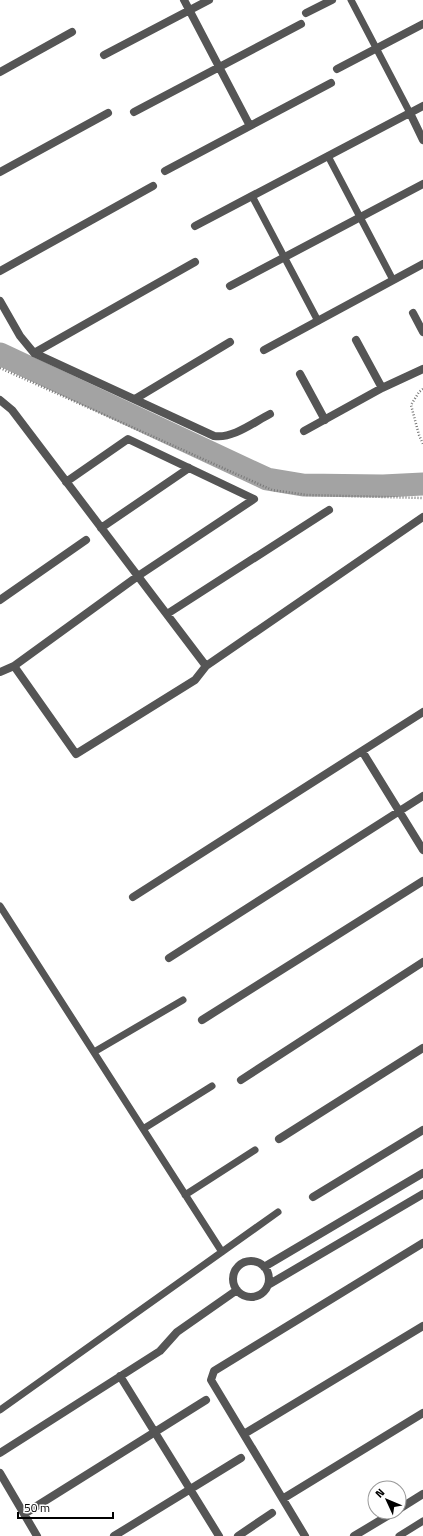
<svg xmlns="http://www.w3.org/2000/svg" width="423" height="1536" viewBox="0 0 423 1536" font-family="'Titillium Web',sans-serif">
<style>
.lines{fill:none;stroke-linecap:round;stroke-linejoin:round}
.river{stroke:#a3a3a3;stroke-width:23}
.path{stroke:#777;stroke-width:2.5;stroke-dasharray:1 2;stroke-linecap:butt}
.lane{stroke:#555;stroke-width:7}
.street{stroke:#555;stroke-width:8}
</style>
<rect width="100%" height="100%" fill="#fff"/>
<g class="lines">
<path class="river" d="M0,354L267,479L303,485L383,486L423,484"/>
<path class="path" d="M0,368L272,490L307,495L423,498
M423,389L419,392L411,405L419,435L423,444"/>
<path class="lane" d="M351,0L410,113
M328,156L393,280
M252,196L318,321
M0,906L222,1252
M94,1052L183,1000
M143,1129L212,1086
M185,1195L255,1150
M0,1410L278,1212
M399,1536L423,1521"/>
<path class="street" d="M184,0L250,126
M306,13L332,0
M104,55L209,0
M337,69L423,24
M0,72L72,32
M134,112L301,24
M410,113L423,140
M165,171L331,83
M0,172L108,113
M195,226L423,106
M0,271L153,186
M230,286L423,184
M0,301L20,336L34,353L214,436C233,439 254,422 270,414
M413,313L423,332
M356,340L382,388
M264,350L423,264
M34,353L195,262
M300,374L325,420
M135,399L230,342
M0,400L12,410L206,666L423,517
M304,431L382,388L423,369
M101,528L189,468
M0,600L86,540
M167,614L329,510
M14,666L138,576L254,499L128,439L66,482
M0,672L14,666L76,754L195,680L206,666
M362,751L423,850
M133,897L423,712
M169,958L423,796
M202,1020L423,881
M241,1080L423,962
M279,1139L423,1048
M313,1197L423,1130
M233 1279a18 18 0 1 1 36 0a18 18 0 1 1-36 0Z
M264,1267L423,1173
M268,1285L423,1194
M120,1376L219,1536
M244,1434L423,1326
M0,1453L160,1351L177,1332L237,1290
M0,1473L37,1536
M284,1498L423,1413
M399,1509L423,1494
M24,1514L206,1400
M114,1536L241,1458
M238,1536L272,1513
M305,1536L211,1380L214,1371L423,1243
M354,1536L394,1512"/>
</g>
<g transform="translate(387 1500) rotate(314)"><circle r="19" fill="#ffffff" stroke="#999999"/>
<path d="M0-3L7 15L0 10L-7 15Z" fill="#000000"/>
<text y="-6" font-size="11" font-weight="bold" text-anchor="middle" fill="#000000">N</text>
</g>
<path d="M18 1512v6h95v-6" fill="none" stroke="#000000" stroke-width="2"/>
<text x="24" y="1512" font-size="12" fill="#000000" stroke="#ffffff" stroke-width="3" paint-order="stroke">50 m</text>
</svg>
